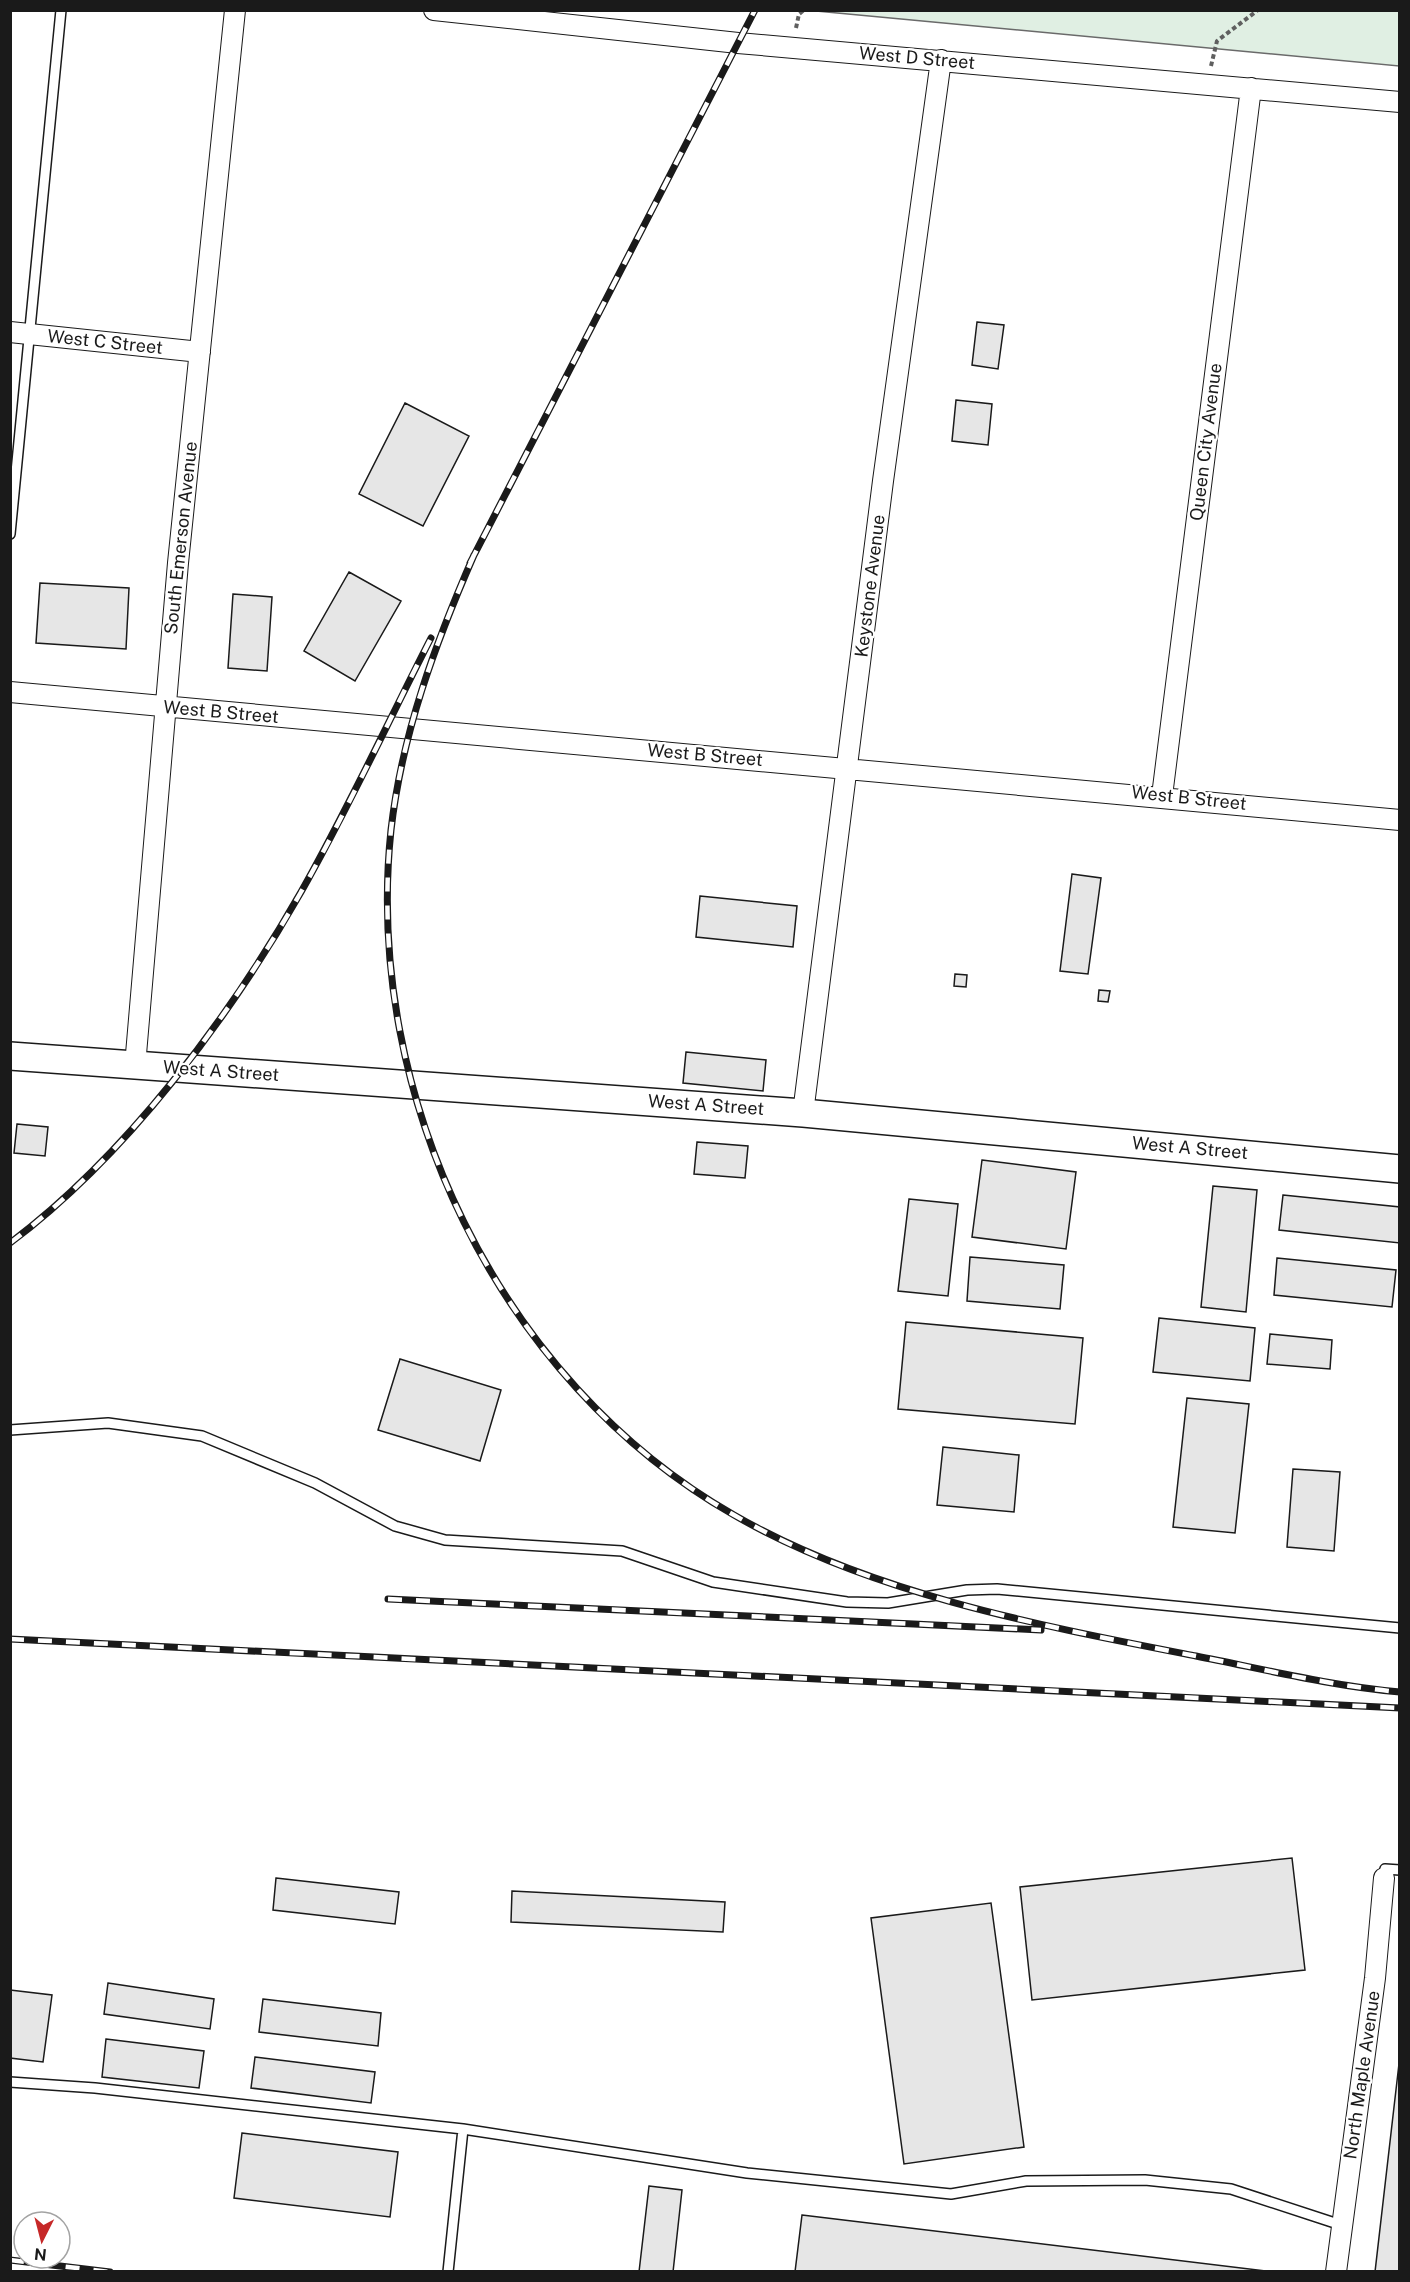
<svg xmlns="http://www.w3.org/2000/svg" width="1410" height="2282" viewBox="0 0 1410 2282" font-family="'Public Sans',sans-serif">
<style>
.green{fill:#e0efe3;stroke:#6a6a6a;stroke-width:1.5}
.building{fill:#e6e6e6;stroke:#1a1a1a;stroke-width:1.5}
.lines{fill:none;stroke-linecap:round;stroke-linejoin:round}
.lane-casing{stroke:#1a1a1a;stroke-width:12}
.street-casing{stroke:#1a1a1a;stroke-width:22}
.secondary-casing{stroke:#1a1a1a;stroke-width:30}
.path{stroke:#5f5f5f;stroke-width:4;stroke-dasharray:4.5 3;stroke-linecap:butt}
.lane{stroke:#fff;stroke-width:9}
.street{stroke:#fff;stroke-width:20}
.secondary{stroke:#fff;stroke-width:27}
.rail-casing{stroke:#1a1a1a;stroke-width:7}
.rail{stroke:#fff;stroke-width:4.5;stroke-dasharray:14;stroke-linecap:butt}
.labels{text-anchor:middle;stroke-width:4.5;stroke-linejoin:round;paint-order:stroke}
.street-label{font-size:18px;fill:#1a1a1a;stroke:#fff}
</style>
<rect width="100%" height="100%" fill="#fff"/>
<path class="green" d="M816,11H1399V66Z"/>
<path class="building" d="M977,322L1004,325L998,369L972,365Z
M956,400L992,404L988,445L952,441Z
M405,403L469,436L423,526L359,494Z
M349,572L401,601L355,681L304,651Z
M40,583L129,588L126,649L36,643Z
M233,594L272,597L267,671L228,668Z
M1072,874L1101,878L1088,974L1060,971Z
M700,896L797,906L793,947L696,937Z
M955,974L967,975L966,987L954,986Z
M1099,990L1110,991L1108,1002L1098,1001Z
M686,1052L766,1060L763,1091L683,1083Z
M17,1124L48,1127L45,1156L14,1153Z
M697,1142L748,1146L745,1178L694,1174Z
M982,1160L1076,1172L1066,1249L972,1237Z
M1213,1186L1257,1190L1246,1312L1201,1307Z
M1283,1195L1400,1207V1243L1279,1230Z
M909,1199L958,1204L948,1296L898,1291Z
M970,1257L1064,1265L1060,1309L967,1301Z
M1277,1258L1396,1270L1392,1307L1274,1295Z
M1159,1318L1255,1328L1250,1381L1153,1372Z
M906,1322L1083,1338L1075,1424L898,1409Z
M1270,1334L1332,1340L1330,1369L1267,1364Z
M400,1359L501,1390L480,1461L378,1430Z
M1187,1398L1249,1404L1235,1533L1173,1527Z
M943,1447L1019,1455L1014,1512L937,1505Z
M1293,1469L1340,1472L1334,1551L1287,1547Z
M1292,1858L1305,1970L1032,2000L1020,1887Z
M276,1878L399,1892L395,1924L273,1910Z
M512,1891L725,1902L723,1932L511,1922Z
M991,1903L1024,2147L904,2164L871,1918Z
M108,1983L214,1999L210,2029L104,2014Z
M10,1990L52,1995L43,2062L10,2058Z
M263,1999L381,2013L378,2046L259,2032Z
M106,2039L204,2051L199,2088L102,2077Z
M1400,2055V2272H1375Z
M255,2057L375,2072L371,2103L251,2088Z
M242,2133L398,2152L390,2217L234,2198Z
M649,2186L682,2190L673,2272H639Z
M802,2215L1275,2272H795Z"/>
<g class="lines">
<defs>
<path id="lane" d="M10,534L61,10
M10,1430L108,1423L202,1436L315,1483L395,1526L445,1540L622,1551L713,1582L847,1602L888,1603L967,1590L997,1589L1400,1628
M1384,1878L1385,1869L1400,1870
M10,2082L95,2088L463,2129L747,2173L951,2194L1026,2181L1145,2180L1231,2189L1341,2225
M448,2272L463,2129"/>
<path id="street" d="M434,10L738,43L1400,102
M10,332L200,352
M10,692C473,736 937,773 1400,820
M1162,796L1251,88
M135,1066L178,563L235,10
M803,1113L883,481L941,60
M1336,2272L1375,1978L1384,1878"/>
<path id="secondary" d="M10,1056L803,1113L1400,1169"/>
</defs>
<use href="#lane" class="lane-casing"/>
<use href="#street" class="street-casing"/>
<use href="#secondary" class="secondary-casing"/>
<path class="path" d="M796,28L799,14L804,10
M1211,66L1217,41L1258,10"/>
<use href="#lane" class="lane"/>
<use href="#street" class="street"/>
<use href="#secondary" class="secondary"/>
<defs>
<path id="rail" d="M474,555C435,644 402,733 391,830C363,1096 499,1381 734,1515C871,1594 1042,1626 1196,1656C1263,1669 1331,1686 1400,1692
M470,563L755,10
M10,1243C126,1156 230,1017 301,892C348,809 388,722 431,638
M388,1599L1041,1630
M10,1639L1400,1708
M10,2260L110,2272"/>
</defs>
<use href="#rail" class="rail-casing"/>
<use href="#rail" class="rail"/>
</g>
<g class="labels">
<g class="street-label">
<text transform="translate(917 58) rotate(5)" y="6">West D Street</text>
<text transform="translate(105 342) rotate(6)" y="6">West C Street</text>
<text transform="translate(1206 442) rotate(-83)" y="6">Queen City Avenue</text>
<text transform="translate(181 538) rotate(-84)" y="6">South Emerson Avenue</text>
<text transform="translate(870 586) rotate(-83)" y="6">Keystone Avenue</text>
<text transform="translate(221 712) rotate(5)" y="6">West B Street</text>
<text transform="translate(705 755) rotate(5)" y="6">West B Street</text>
<text transform="translate(1189 798) rotate(6)" y="6">West B Street</text>
<text transform="translate(221 1071) rotate(4)" y="6">West A Street</text>
<text transform="translate(706 1105) rotate(4)" y="6">West A Street</text>
<text transform="translate(1190 1148) rotate(5)" y="6">West A Street</text>
<text transform="translate(1362 2075) rotate(-82)" y="6">North Maple Avenue</text>
</g>
</g>
<rect width="1410" height="2282" fill="none" stroke="#1a1a1a" stroke-width="24"/>
<g transform="translate(42 2240) rotate(186)"><circle r="28" fill="#ffffff" stroke="#a3a3a3" stroke-width="1.5"/>
<path d="M0-4.5L10 22L0 15L-10 22Z" fill="#c62828"/>
<text y="-9" font-size="16" font-weight="bold" text-anchor="middle" fill="#1a1a1a">N</text>
</g>
</svg>
